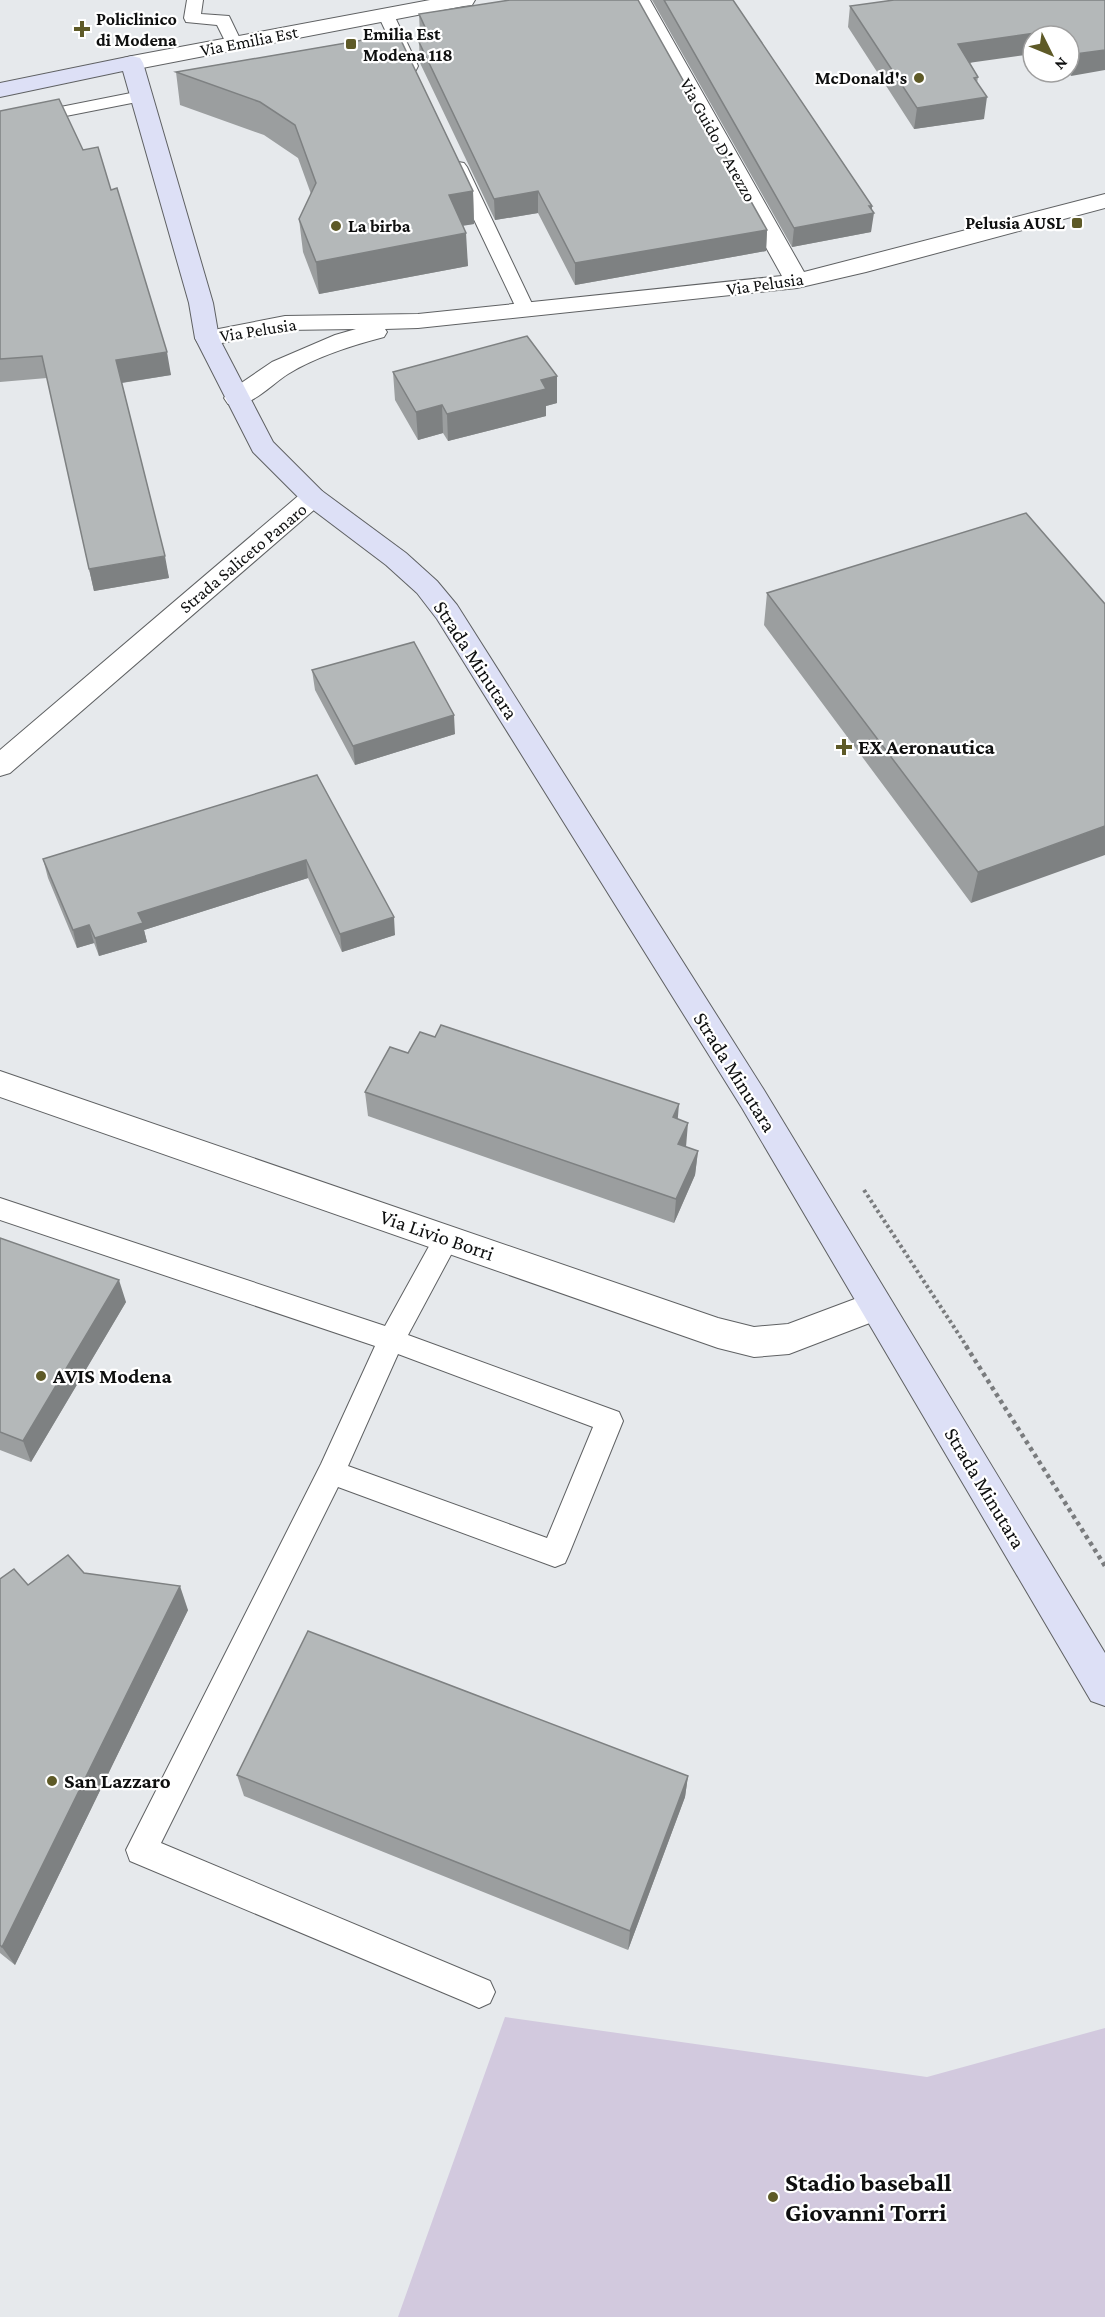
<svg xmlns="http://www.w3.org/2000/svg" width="1105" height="2317" viewBox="0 0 1105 2317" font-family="'Crimson Pro',serif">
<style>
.green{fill:#d2c9de}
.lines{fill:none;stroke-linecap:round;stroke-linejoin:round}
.service-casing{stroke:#5f6163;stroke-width:2}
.minor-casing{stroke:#5f6163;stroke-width:2}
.tertiary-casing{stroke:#5f6163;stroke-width:2}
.secondary-casing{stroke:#5f6163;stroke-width:2}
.path-far1{stroke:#7a7c7e;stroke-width:4;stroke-dasharray:3 3;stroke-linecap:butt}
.path{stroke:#7a7c7e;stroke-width:4.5;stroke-dasharray:4 4;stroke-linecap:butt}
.service{fill:#fff;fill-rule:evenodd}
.minor{fill:#fff;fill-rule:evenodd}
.tertiary{fill:#fff;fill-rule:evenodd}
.secondary{fill:#dde0f6;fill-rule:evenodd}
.wall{fill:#9b9e9f}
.shaded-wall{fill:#7e8182}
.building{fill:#b4b8b9;stroke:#7e8182;stroke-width:1.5}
.poi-dot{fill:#5e5a27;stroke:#fff;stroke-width:2}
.labels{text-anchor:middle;stroke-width:4.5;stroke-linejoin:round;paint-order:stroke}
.far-poi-label{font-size:18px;font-weight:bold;fill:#0e0f0f;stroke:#fff;text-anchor:start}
.far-street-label{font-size:18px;fill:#0e0f0f;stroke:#fff}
.street-label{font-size:21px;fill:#0e0f0f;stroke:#fff}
.poi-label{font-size:21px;font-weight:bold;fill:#0e0f0f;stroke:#fff;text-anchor:start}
.near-poi-label{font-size:26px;font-weight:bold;fill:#0e0f0f;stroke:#fff;text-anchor:start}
</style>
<rect width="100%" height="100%" fill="#e6e9ec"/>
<path class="green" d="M505,2017L927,2077L1105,2028V2317H398Z"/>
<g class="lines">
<defs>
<path id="service" d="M187,0H203L201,14L229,16L242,43L240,47H228L217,25L186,22L184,18Z
M386,10L394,15L418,66L416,70H404L402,66L378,15Z
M141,91L147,92L150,96L147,100L0,129V119Z
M458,162L464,163L467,167L535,310L533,314H519L517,310L449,167L452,163Z
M0,1198L385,1326L438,1230L447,1227L456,1230L460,1238L408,1335L619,1412L623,1421L569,1554L565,1563L555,1567L338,1487L161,1843L490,1981L495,1992L490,2003L479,2008L468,2003L130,1861L126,1850L321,1464L375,1346L0,1220ZM398,1354L593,1427L547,1538L348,1466Z"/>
<path id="minor" d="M628,0H650L804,272L1105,194V208L866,272L797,288L418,328L385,329L387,332L384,337C353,345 315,357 288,374C270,385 251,409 228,404L224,398L228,392L272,362L335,335L356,329L285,330L207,346L198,343L195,338L198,333L285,316L418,314L782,276Z
M0,1071L718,1318L754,1327L788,1324L876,1291L888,1296L893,1306L888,1316L789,1354L754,1357L718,1348L0,1097Z"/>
<path id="tertiary" d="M430,0H475L472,5L464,6L132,70L124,68L121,63L124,58L132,56Z
M313,488L322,491L326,497L322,503L10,773L0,776V750L304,491Z"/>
<path id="secondary" d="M132,56L140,58L143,63L213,303L219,338L273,442L322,491L406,553L437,581L457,605L764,1090L1105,1653V1706L1091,1701L742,1108L437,619L417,593L386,565L304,503L253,452L195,338L189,303L123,71L0,97V83Z"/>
</defs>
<use href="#service" class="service-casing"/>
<use href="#minor" class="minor-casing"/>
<use href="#tertiary" class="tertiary-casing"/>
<use href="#secondary" class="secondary-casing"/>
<path class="path-far1" d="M864,1190L967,1347"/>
<path class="path" d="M966,1346L1105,1566"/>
<use href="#service" class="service"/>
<use href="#minor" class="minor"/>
<use href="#tertiary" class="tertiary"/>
<use href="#secondary" class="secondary"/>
</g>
<path class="wall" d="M652,0H733L872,206L871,232L792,247Z
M1105,0L1071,76L1068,72L1069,36H1033L970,63L978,77L977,83L984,119L914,129L848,27L850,6Z
M419,14L767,230L766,251L575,285L538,213L495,220L420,63L419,42H423L420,35Z
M398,34L473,191L474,224L463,225L468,266L319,294L303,252L299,219L311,194L298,158L264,135L180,105L176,72Z
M0,111L83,150L111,190L171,375L122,383L169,578L94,591L47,378L0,382Z
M393,372L557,403L546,406V416L448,441L443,433L418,440L395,400Z
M767,593L1105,604L971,903L764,625Z
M312,670L455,734L355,765L315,690Z
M317,775L395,935L342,952L308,878L144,930L147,942L99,956L94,943L77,948L48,878L43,859Z
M408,1053L678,1119L686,1147L698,1151L695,1175L674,1223L368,1116L365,1092Z
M0,1238L126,1302L31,1462L0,1450Z
M84,1573L188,1610L15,1965L0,1953V1579L28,1585Z
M237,1775L688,1776L685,1797L628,1950L244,1796Z"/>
<path class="shaded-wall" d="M1056,30L1055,36H1033V54L954,65L958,44Z
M1105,50V70L1071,76L1075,54Z
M987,97L984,119L914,129L917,108Z
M473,191L474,224L450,228L449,195Z
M538,191V213L495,220L494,199Z
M872,206L871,214L874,213L871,232L792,247L794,228Z
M767,230L766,251L575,285V263Z
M466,233L468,266L319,294L316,262Z
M167,352L171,375L120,383L116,360Z
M557,376V403L546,406V416L448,441L447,414L541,380Z
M442,405L443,433L418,440L416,412Z
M165,556L169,578L94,591L89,569Z
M454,715L455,734L355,765L353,746Z
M1105,826V855L971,903L978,872Z
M306,860L308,878L144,930L147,942L99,956L95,938L138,913Z
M394,917L395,935L342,952L340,934Z
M89,925L94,943L77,948L73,930Z
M679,1104L677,1128L673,1117Z
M688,1123L686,1147L678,1144Z
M698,1151L695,1175L674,1223L676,1199Z
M119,1280L126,1302L31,1462L23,1441Z
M180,1586L188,1610L15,1965L2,1947Z
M688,1776L685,1797L628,1950L630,1931Z"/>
<path class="building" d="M510,0H638L767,230L575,263L538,191L494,199L419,42L431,40L419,14Z
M664,0H733L872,206H869L874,213L794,228Z
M894,0H1105V50L1075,54L1069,47V36H1061L1056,30L958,44L978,77L974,78L987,97L917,108L850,6Z
M398,34L473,191L449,195L466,233L316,262L299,219L316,183L295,125L260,102L176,72Z
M59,99L83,150L98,147L111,190L117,188L167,352L116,360L165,556L89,569L42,356L0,359V111Z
M527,336L557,376L541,380L546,389L447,414L442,405L416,412L393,372Z
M1026,513L1105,604V826L978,872L767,593Z
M414,642L454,715L353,746L312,670Z
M317,775L394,917L340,934L306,860L138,913L143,923L95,938L89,925L73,930L43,859Z
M441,1025L679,1104L673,1117L688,1123L678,1144L698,1151L676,1199L365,1092L390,1047L408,1053L420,1032L435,1037Z
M0,1238L119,1280L23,1441L0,1432Z
M68,1555L84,1573L180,1586L2,1947L0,1945V1579L14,1569L28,1585Z
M308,1631L688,1776L630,1931L237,1775Z"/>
<g class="poi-dot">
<path d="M79 20h6v6h6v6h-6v6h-6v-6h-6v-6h6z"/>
<rect x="345" y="38" width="12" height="12" rx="3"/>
<circle cx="919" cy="78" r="6"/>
<rect x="1071" y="217" width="12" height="12" rx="3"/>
<circle cx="336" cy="226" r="6"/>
<path d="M841 738h6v6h6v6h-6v6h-6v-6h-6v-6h6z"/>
<circle cx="41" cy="1376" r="6"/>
<circle cx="52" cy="1781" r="6"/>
<circle cx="773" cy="2197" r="6"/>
</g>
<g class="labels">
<g class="far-poi-label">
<text x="96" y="25">Policlinico<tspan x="96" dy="21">di Modena</tspan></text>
<text x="363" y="40">Emilia Est<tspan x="363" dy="21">Modena 118</tspan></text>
<text x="907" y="84" text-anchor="end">McDonald's</text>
<text x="1065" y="229" text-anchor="end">Pelusia AUSL</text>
<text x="348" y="232">La birba</text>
</g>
<g class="far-street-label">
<text transform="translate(249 41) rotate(-11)" y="6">Via Emilia Est</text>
<text transform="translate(718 140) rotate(61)" y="6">Via Guido D'Arezzo</text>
<text transform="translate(765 284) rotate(-8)" y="6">Via Pelusia</text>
<text transform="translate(258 330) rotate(-9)" y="6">Via Pelusia</text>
<text transform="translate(243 558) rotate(-40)" y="6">Strada Saliceto Panaro</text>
</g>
<g class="street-label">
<text transform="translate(476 660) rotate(57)" y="7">Strada Minutara</text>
<text transform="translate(735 1072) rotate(58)" y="7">Strada Minutara</text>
<text transform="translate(437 1235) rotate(19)" y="7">Via Livio Borri</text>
<text transform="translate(985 1488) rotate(59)" y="7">Strada Minutara</text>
</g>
<g class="poi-label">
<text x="858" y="754">EX Aeronautica</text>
<text x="53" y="1383">AVIS Modena</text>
<text x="64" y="1788">San Lazzaro</text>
</g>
<g class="near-poi-label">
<text x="785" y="2191">Stadio baseball<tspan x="785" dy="30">Giovanni Torri</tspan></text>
</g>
</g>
<g transform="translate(1051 54) rotate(133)"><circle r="28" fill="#ffffff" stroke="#9f9f9f" stroke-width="1.5"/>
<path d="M0-4.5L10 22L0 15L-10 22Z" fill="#5e5a27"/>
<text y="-9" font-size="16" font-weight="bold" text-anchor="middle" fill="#0e0f0f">N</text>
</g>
</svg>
